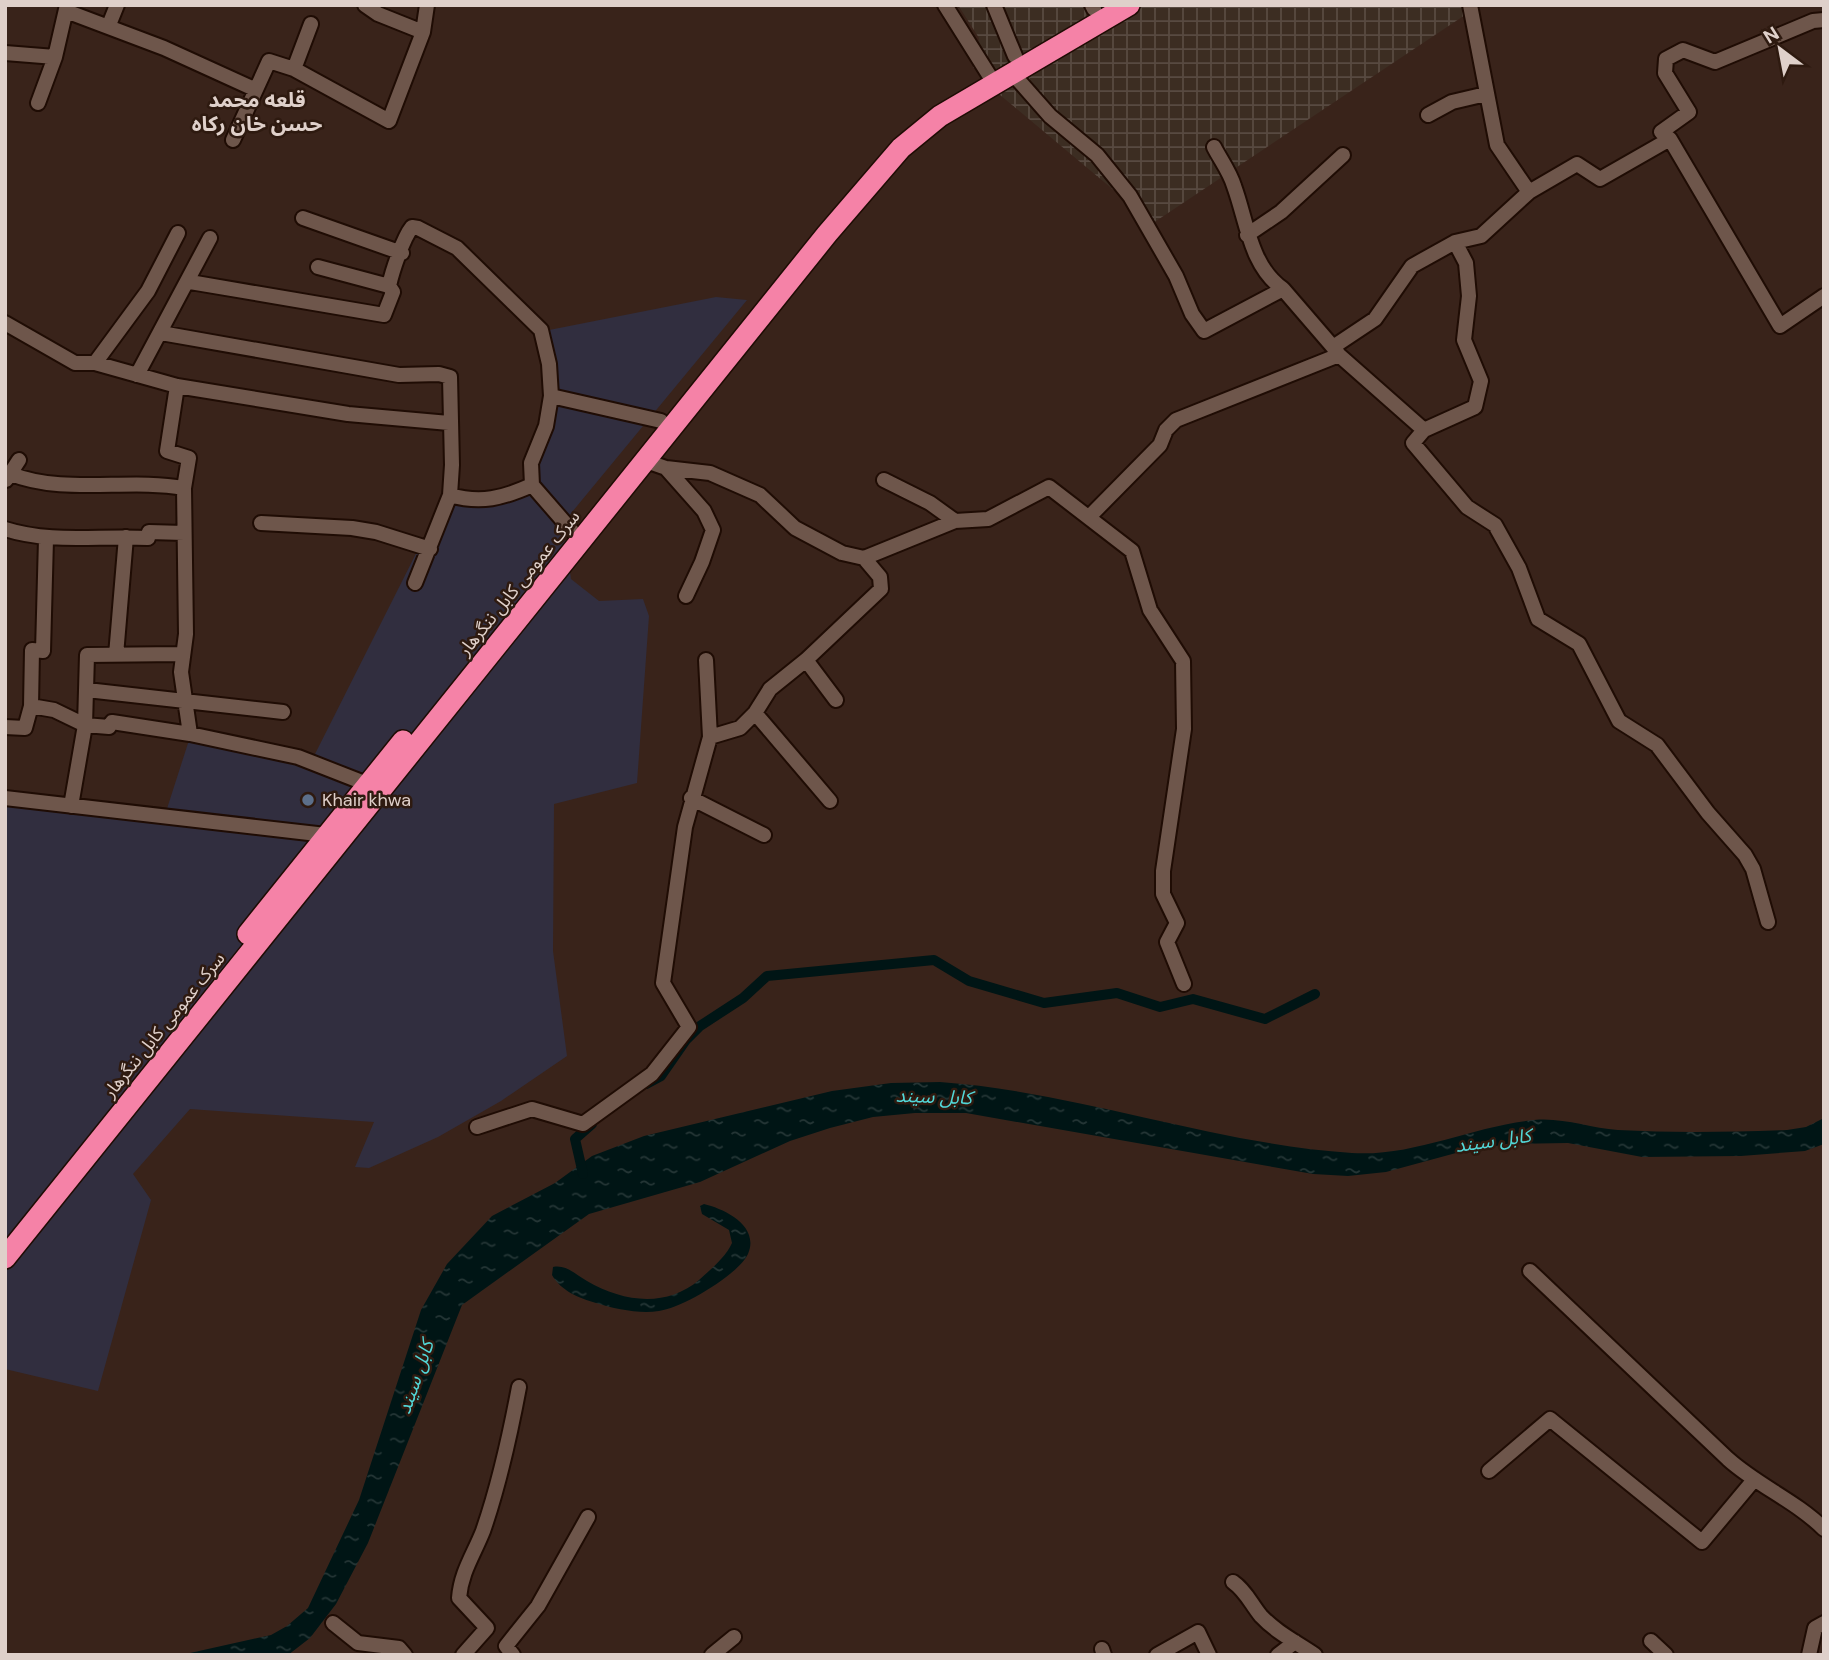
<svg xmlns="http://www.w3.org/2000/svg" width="1829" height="1660" viewBox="0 0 1829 1660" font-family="'DM Sans','Noto Sans Arabic',sans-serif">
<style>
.commercial{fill:#312e3f}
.industrial{fill:url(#industrial-grid)}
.water{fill:url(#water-ripples)}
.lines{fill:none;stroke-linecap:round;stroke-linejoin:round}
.canal{stroke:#001515;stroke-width:10}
.minor-casing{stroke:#1f0c04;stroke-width:18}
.highway-casing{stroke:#1f0c04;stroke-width:24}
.minor{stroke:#6e564b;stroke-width:14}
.highway{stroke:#f582a7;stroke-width:21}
.service-dot{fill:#5c6f8a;stroke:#2e1a10;stroke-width:2.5}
.labels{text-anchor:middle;stroke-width:5;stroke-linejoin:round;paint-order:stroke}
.street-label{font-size:18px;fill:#dfd0ca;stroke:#2e1a10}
.poi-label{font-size:18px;fill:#dfd0ca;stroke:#2e1a10;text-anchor:start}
.water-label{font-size:19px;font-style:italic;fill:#52d7d8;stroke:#2e1a10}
.quarter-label{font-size:21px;font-weight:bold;fill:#dfd0ca;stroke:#2e1a10}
</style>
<defs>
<pattern id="industrial-grid" width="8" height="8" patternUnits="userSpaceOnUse" patternTransform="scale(1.75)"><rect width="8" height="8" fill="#3c2d22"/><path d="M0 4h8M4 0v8" fill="none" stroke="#584a41"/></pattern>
<pattern id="water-ripples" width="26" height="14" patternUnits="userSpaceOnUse" patternTransform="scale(1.75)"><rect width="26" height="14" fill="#001515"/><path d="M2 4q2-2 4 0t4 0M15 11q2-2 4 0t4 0" fill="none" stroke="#253636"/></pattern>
</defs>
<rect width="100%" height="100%" fill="#39231a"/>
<path class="commercial" d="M716,297L747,300L563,523L571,579L599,601L643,599L649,616L637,783L554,804L553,951L567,1056L501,1101L438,1137L369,1168L355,1167L374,1122L190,1109L133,1174L151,1200L98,1391L5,1369V797L164,818L190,737L313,758L443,500L500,503L530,483L550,395L539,332Z"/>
<path class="industrial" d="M958,5H1466L1468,13L1153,223L987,84L973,67L979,38Z"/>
<path class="water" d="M940,1082C1079,1092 1213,1144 1352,1153C1413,1157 1473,1126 1534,1120C1562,1117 1590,1128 1618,1130C1674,1133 1730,1132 1787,1130L1806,1127L1824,1118V1144L1805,1151L1741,1156L1642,1157L1568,1143L1507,1144L1456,1153L1386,1172L1348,1176L1313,1174L966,1113H915L873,1117L830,1128L790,1141L700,1182L589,1214L462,1305L368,1543L336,1604L310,1638L288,1655H181L271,1635L287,1626L308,1608L359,1500L421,1310L447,1264L492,1216L555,1183L592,1156L644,1136L832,1091L891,1083Z
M704,1204C725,1209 760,1226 748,1254C738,1275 682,1308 659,1311C639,1314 615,1309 596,1303C579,1298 561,1291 552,1275L553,1267C566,1264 576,1275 587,1281C623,1302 666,1308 699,1280C711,1269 725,1258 732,1243L729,1230L702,1214L700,1206Z"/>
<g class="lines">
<path class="canal" d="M646,1084L661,1076L686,1040L700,1026L743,998L767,976L934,960L969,981L1044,1003L1117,993L1160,1007L1193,999L1265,1019L1315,994
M583,1174L575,1139L592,1124"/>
<defs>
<path id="minor" d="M365,5L378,14L423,32
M945,5L994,83
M994,5L1015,56
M1092,5L1094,9
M1470,5L1497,145L1529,192
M66,11L164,48L254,89
M109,25L117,5
M5,53L55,57
M294,69L311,24
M1012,73L1050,116L1097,155L1130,196L1176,276L1192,314L1204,331L1283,289L1333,347
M38,103L55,57L67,5
M1428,115L1452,102L1486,94
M1670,139L1780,326L1824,296
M233,140L269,61L294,69L389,121L423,32L427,5
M1214,147C1220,159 1230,172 1234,186C1247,221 1250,266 1283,289
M303,218L402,253
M1247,235L1281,212L1343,155
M318,267L389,286
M190,282L384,315L393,292L389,286C392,272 403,238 412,227L418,228L457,248L541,330L549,364L551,396L661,421
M5,323L75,363H95L177,386L348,414L449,423
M161,333L399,375L439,374L450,377L452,465L450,495L415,583
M1339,355L1424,430L1413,443L1467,507L1495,525L1519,568L1538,619L1579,644L1619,721L1657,745L1708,813L1745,855L1753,869L1768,922
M95,363L148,291L178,233
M137,375L210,238
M177,386L167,451L189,458L184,488L186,634L181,672L190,734
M551,396L546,426L531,463L532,485L572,531
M1424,430L1475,407L1481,381L1464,340L1469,296L1466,263L1455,242
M646,461L666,468L710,473L760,495L795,528L842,553L864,558L955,521L988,519L1049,487L1132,551L1150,610L1183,661L1184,729L1163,871V894L1177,923L1167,942L1184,984
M666,468L704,511L713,530L702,562L686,596
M11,474C64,495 128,478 184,488
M6,480L19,460
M884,480L930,503L955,521
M450,495C481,504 503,498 532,485
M1089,517L1160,445L1166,430L1176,420L1339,355L1333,347L1375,319L1412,266L1455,242L1481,236L1529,192L1577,164L1600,179L1670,139L1661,132L1689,112L1665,73L1666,59L1683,50L1715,62L1813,21L1824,20
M261,523L352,528L376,532L430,549
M5,529C52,544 99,535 148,538L149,532L184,533
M116,655L126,537
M806,660L836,700
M87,690L283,712
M31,706L54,710L85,725L109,727L112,722L190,734L298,757L367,784
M755,713L830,801
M5,727L25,728L31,706L32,650L43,651L46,539
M710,737L740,728L755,713L770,689L806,660L881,589L880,577L864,558
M5,798L326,835
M691,798L764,835
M71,806L85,725L87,655L181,654
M477,1127L532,1109L583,1124L652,1074L689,1027L663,983L685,827L710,737L706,660
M1530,1271L1728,1459C1758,1486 1796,1501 1824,1529
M1489,1471L1550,1419L1702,1542L1753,1481
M1233,1582C1246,1591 1251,1604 1261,1616C1277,1633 1296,1642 1315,1655
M333,1623L358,1643L399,1648L405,1655
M1651,1641L1666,1655
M1102,1649L1104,1655
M463,1655L487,1628L459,1598C461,1572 474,1554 483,1531C499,1485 510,1435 519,1387
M513,1655L506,1646L538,1606L588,1517
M712,1655L734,1637
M1157,1655L1198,1632L1209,1655
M1278,1655L1295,1642
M1809,1655L1815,1628L1824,1623"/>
<path id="highway" d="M248,934L403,741
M5,1258L827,234L901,148L940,116L1129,5"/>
</defs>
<use href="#minor" class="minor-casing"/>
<use href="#highway" class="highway-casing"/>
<use href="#minor" class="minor"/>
<use href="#highway" class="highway"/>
</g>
<circle class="service-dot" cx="308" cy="800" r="7"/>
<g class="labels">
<g class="street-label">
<text transform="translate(519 583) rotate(-51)" y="6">سرک عمومی کابل ننگرهار</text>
<text transform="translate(164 1025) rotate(-51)" y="6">سرک عمومی کابل ننگرهار</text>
</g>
<g class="poi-label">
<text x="322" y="806">Khair khwa</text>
</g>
<g class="water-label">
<text transform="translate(934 1096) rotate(2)" y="7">کابل سيند</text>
<text transform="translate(1493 1140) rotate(-8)" y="7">کابل سيند</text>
<text transform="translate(415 1377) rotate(-71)" y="7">کابل سيند</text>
</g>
<g class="quarter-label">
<text x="257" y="107">قلعه محمد<tspan x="257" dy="24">حسن خان رکاه</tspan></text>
</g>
</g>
<rect width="1829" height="1660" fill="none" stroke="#dfd0ca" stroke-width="14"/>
<g transform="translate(1780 49) rotate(328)" stroke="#2e1a10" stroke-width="5" paint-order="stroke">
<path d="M0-5L12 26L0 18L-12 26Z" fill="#dfd0ca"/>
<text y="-10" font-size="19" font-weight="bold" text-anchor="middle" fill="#dfd0ca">N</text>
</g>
</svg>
